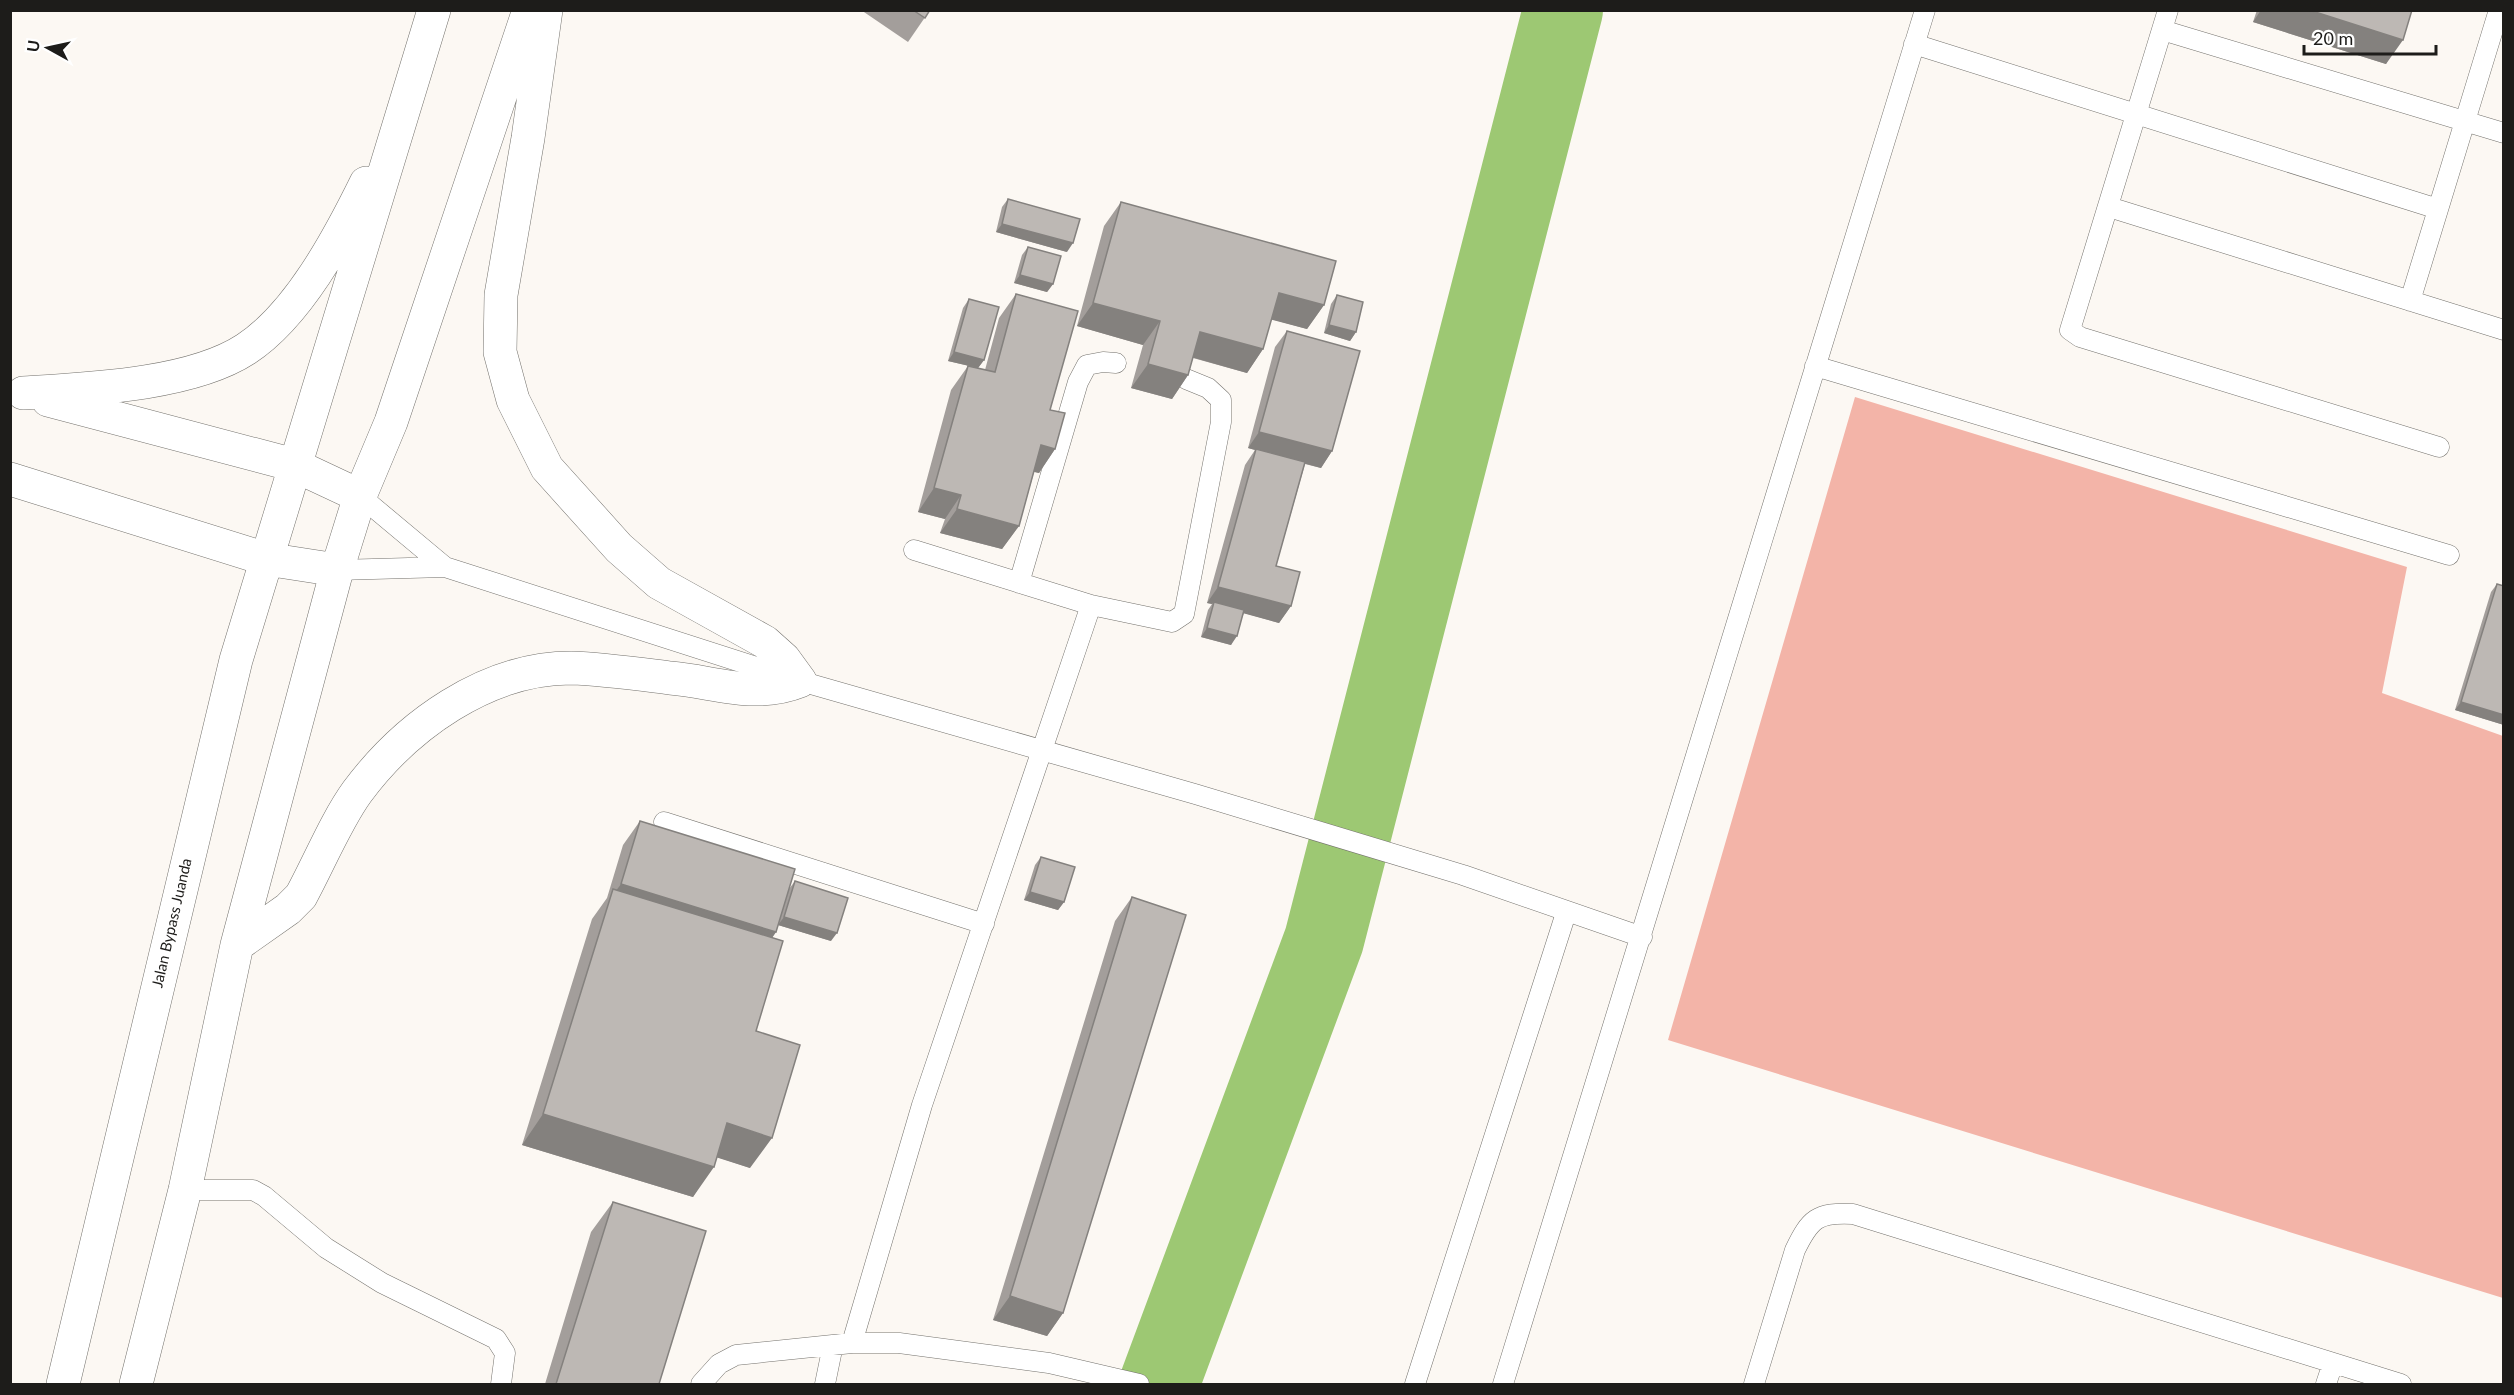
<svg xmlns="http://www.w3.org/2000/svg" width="2514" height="1395" viewBox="0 0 2514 1395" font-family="Lato,sans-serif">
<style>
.green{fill:#f3b4a8}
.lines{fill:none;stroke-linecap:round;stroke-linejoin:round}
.river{stroke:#9dc873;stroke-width:80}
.lane-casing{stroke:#74726d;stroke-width:21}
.secondary-casing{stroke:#74726d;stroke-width:34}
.lane{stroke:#fff;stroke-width:20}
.secondary{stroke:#fff;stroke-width:33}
.wall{fill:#a39e9b}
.shaded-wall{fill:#84817e}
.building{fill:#bdb8b4;stroke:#84817e;stroke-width:1.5}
.labels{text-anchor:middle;stroke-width:5;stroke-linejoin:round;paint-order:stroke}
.street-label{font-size:15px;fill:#1d1c1a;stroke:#fff}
</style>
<rect width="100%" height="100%" fill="#fcf8f3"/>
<path class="green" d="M1855,397L2407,567L2382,693L2503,736V1298L1668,1040Z"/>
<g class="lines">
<path class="river" d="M1159,1384L1324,940L1563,10"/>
<defs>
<path id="lane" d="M2168,10L2070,330L2080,337L2439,447
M2162,30L2504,133
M1914,44L2438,209
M2109,207L2504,330
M2410,301L2499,10
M1815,366L2449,555
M360,496L445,567
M914,550L1091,605L1172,622L1184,614L1221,422V400L1208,388L1186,379
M337,570L445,567L800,681L1195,794L1463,875L1642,937
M1019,583L1078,382L1087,365L1103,362L1116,363
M664,822L984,924
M185,1190H253L264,1196L326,1248L382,1283L496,1339L505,1353L501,1384
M852,1343L922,1105L1091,605
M701,1384L719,1364L736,1355L852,1343H899L1049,1363L1139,1384
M825,1384L833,1345
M1415,1384L1566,913
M1503,1384L1925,10
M1754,1384L1795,1250C1810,1219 1817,1212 1853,1214L2401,1384
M2326,1384L2333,1363"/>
<path id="secondary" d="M23,393C88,389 191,385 246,349C298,315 339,238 366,183
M48,400L294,465L360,496
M10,479L266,559L337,570
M237,945L288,909L301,896C319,863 336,821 357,792C406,726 486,668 571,668C603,669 638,674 670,678C716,682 755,699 800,681L784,659L765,642L659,583L619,548L547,468L513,400L500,352L501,295L528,138L546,10
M63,1384L236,660L434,10
M136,1384L185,1190L237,945L337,570L360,496L391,422L529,10"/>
</defs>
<use href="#lane" class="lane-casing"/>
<use href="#secondary" class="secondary-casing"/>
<use href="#lane" class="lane"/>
<use href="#secondary" class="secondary"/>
</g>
<path class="wall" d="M861,10H930L908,42Z
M2257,10H2412L2386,64L2253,22Z
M1008,199L1067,252L996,232L1002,207Z
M1121,202L1324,305L1307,329L1271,319L1263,349L1247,373L1193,358L1188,375L1172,399L1131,388L1143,345L1077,326L1104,226Z
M1028,247L1053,284L1047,292L1014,283L1022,255Z
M1016,294L1050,410L1055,449L1039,473L1034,472L1019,526L1002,549L940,533L945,519L918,512L951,390L968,366L985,370L999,318Z
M1337,295L1356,332L1350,341L1324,333L1331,304Z
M969,299L984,360L978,368L948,361L963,308Z
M1287,331L1332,451L1321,468L1305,464L1276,566L1291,606L1279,623L1244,613L1231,645L1201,637L1208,610L1212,604L1207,603L1245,465L1255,450L1248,448L1275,347Z
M2497,584L2504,725L2455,710L2491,592Z
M640,821L789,889L795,881L831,941L778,925L776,932L772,938L756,1031L750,1168L717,1157L693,1197L522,1145L592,919L607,898L623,845Z
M1041,857L1064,902L1058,910L1024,900L1035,865Z
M1132,897L1063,1313L1047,1336L993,1320L1115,921Z
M613,1202L659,1384H545L591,1232Z"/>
<path class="shaded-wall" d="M2261,10H2309L2403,40L2386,64L2253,22Z
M1002,224L1073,243L1067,252L996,232Z
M1020,275L1053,284L1047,292L1014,283Z
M1279,293L1324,305L1307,329L1262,317Z
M1093,303L1160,321L1143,345L1077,326Z
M1329,325L1356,332L1350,341L1324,333Z
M1200,332L1263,349L1247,373L1184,355Z
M954,352L984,360L978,368L948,361Z
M1148,364L1188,375L1172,399L1131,388Z
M1259,432L1332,451L1321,468L1248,448Z
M1041,445L1055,449L1039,473L1024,469Z
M934,488L961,495L945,519L918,512Z
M957,509L1019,526L1002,549L940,533Z
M1218,587L1291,606L1279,623L1213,605L1214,602L1212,604L1207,603Z
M1207,628L1237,636L1231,645L1201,637Z
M2461,702L2504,715V725L2455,710Z
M621,884L776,932L759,956L610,899Z
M1030,892L1064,902L1058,910L1024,900Z
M784,917L837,933L831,941L778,925Z
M543,1114L714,1167L693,1197L522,1145Z
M727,1123L772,1138L750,1168L706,1154Z
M1010,1296L1063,1313L1047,1336L993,1320Z"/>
<path class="building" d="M913,10H930L925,18Z
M2309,10H2412L2403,40Z
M1008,199L1080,219L1073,243L1002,224Z
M1121,202L1336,261L1324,305L1279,293L1263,349L1200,332L1188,375L1148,364L1160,321L1093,303Z
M1028,247L1061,256L1053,284L1020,275Z
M1016,294L1078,311L1050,410L1065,413L1055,449L1041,445L1019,526L957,509L961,495L934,488L968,366L995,372Z
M1337,295L1363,302L1356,332L1329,325Z
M969,299L999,307L984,360L954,352Z
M1287,331L1360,351L1332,451L1259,432Z
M1256,449L1305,462L1276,566L1300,572L1291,606L1218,587Z
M2497,584L2504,586V715L2461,702Z
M1214,602L1244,610L1237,636L1207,628Z
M640,821L795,869L776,932L621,884Z
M1041,857L1075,867L1064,902L1030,892Z
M795,881L848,898L837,933L784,917Z
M613,889L783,941L756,1031L800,1045L772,1138L727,1123L714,1167L543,1114Z
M1132,897L1186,915L1063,1313L1010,1296Z
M613,1202L706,1231L659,1384H556Z"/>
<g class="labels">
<g class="street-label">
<text transform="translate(172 923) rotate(-77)" y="5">Jalan Bypass Juanda</text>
</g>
</g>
<rect width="2514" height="1395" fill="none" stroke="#1d1c1a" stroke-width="24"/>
<g transform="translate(48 48) rotate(278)" stroke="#ffffff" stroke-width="4.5" paint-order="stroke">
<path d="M0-4.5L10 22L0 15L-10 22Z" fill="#1d1c1a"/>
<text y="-9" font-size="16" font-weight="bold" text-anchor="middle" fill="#1d1c1a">U</text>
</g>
<path d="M2304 45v9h132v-9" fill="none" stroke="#1d1c1a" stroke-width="3"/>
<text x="2313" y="45" font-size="18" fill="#1d1c1a" stroke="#ffffff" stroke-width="4.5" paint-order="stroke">20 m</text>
</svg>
